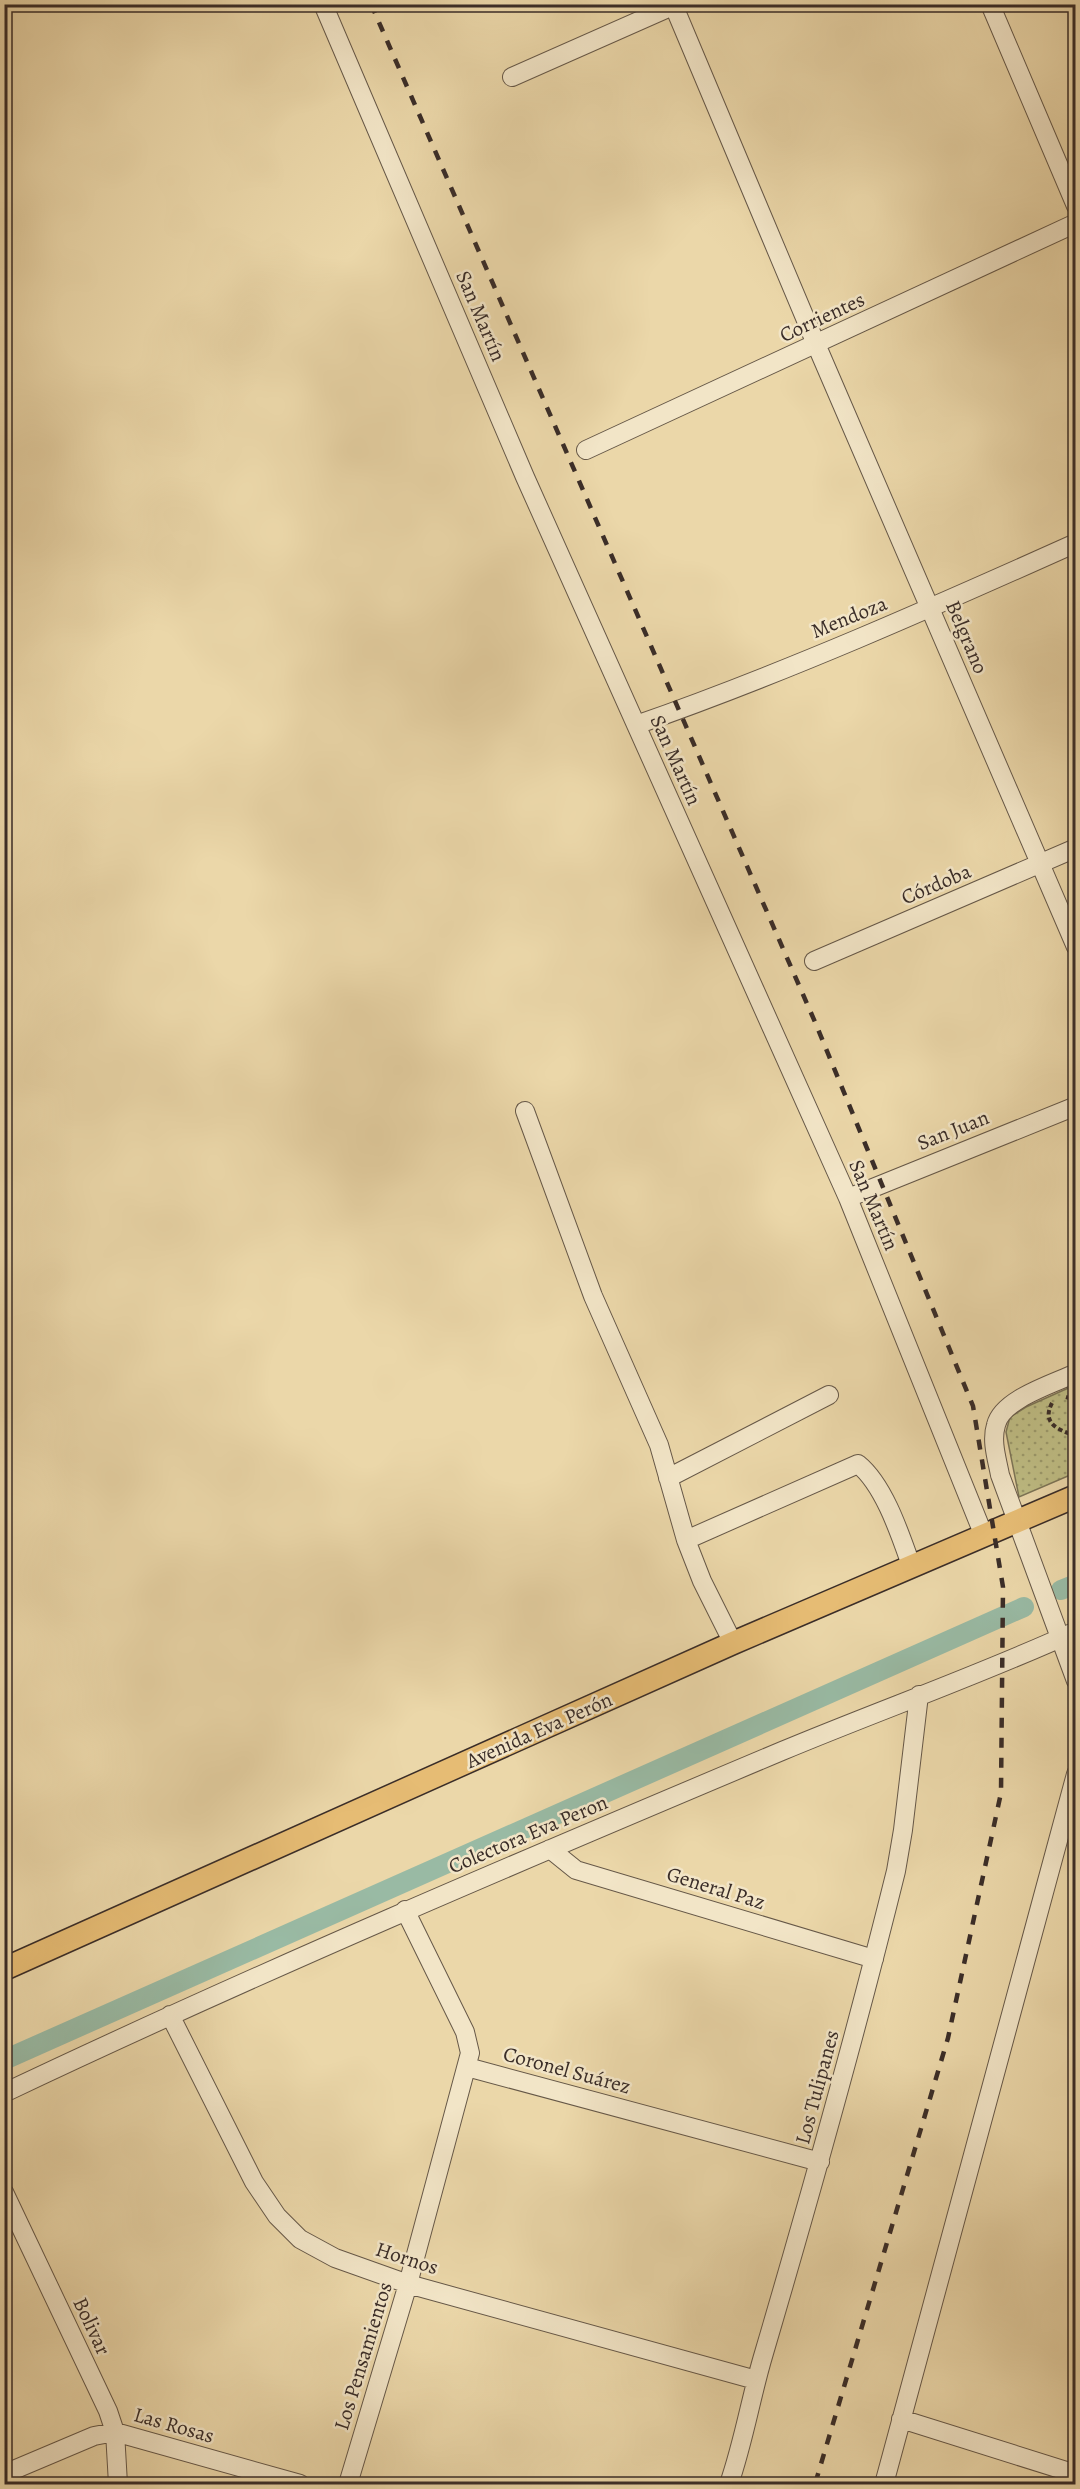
<svg xmlns="http://www.w3.org/2000/svg" width="1080" height="2489" viewBox="0 0 1080 2489" font-family="Alegreya,serif">
<style>
.park{fill:url(#park-dots);stroke:#7c7456;stroke-width:1.5}
.lines{fill:none;stroke-linecap:round;stroke-linejoin:round}
.canal{stroke:#99baa4;stroke-width:20}
.minor-casing{stroke:#665848;stroke-width:20}
.major-casing{stroke:#3a2d28;stroke-width:25}
.path{stroke:#3a2d28;stroke-width:4;stroke-dasharray:4.5 3;stroke-linecap:butt}
.minor{stroke:#f2e5c7;stroke-width:18}
.major{stroke:#e6bc74;stroke-width:22}
.rail{stroke:#3a2d28;stroke-width:4.5;stroke-dasharray:10 10;stroke-linecap:butt}
.labels{text-anchor:middle;stroke-width:5;stroke-linejoin:round;paint-order:stroke}
.street-label{font-size:21px;fill:#3a2d28;stroke:#f2e5c7}
</style>
<defs>
<pattern id="park-dots" width="8" height="8" patternUnits="userSpaceOnUse" patternTransform="scale(1.5)"><rect width="8" height="8" fill="#bebc83"/><path d="M2 2h.1M6 6h.1" fill="none" stroke="#9b996b" stroke-width="1.8" stroke-linecap="round"/></pattern>
</defs>
<rect width="100%" height="100%" fill="#ebd7a9"/>
<filter id="stains"><feTurbulence type="fractalNoise" baseFrequency=".00333" numOctaves="4"/><feColorMatrix values="0 0 0 0 .2 0 0 0 0 .09 0 0 0 0 .02 0 0 0 .5 -.17"/></filter>
<radialGradient id="worn" r=".72"><stop offset=".6" stop-color="#630" stop-opacity="0"/><stop offset="1" stop-color="#630" stop-opacity=".3"/></radialGradient>
<path class="park" d="M1075,1385V1473L1019,1497L1006,1432L1010,1417L1026,1407Z"/>
<g class="lines">
<path class="canal" d="M1061,1590L1076,1584
M4,2060L1024,1607"/>
<defs>
<path id="minor" d="M323,4L525,477L848,1198L984,1536
M673,4L816,344L1076,947
M990,4L1076,206
M512,77L677,4
M586,450L1076,223
M636,725C785,673 931,608 1076,543
M814,961L1076,848
M525,1111L593,1296L659,1445L686,1540L702,1581L733,1643
M848,1198L1076,1106
M1076,1373C1053,1384 1002,1399 996,1425C991,1441 997,1459 1000,1475L1076,1681
M668,1478L829,1395
M686,1540L858,1464C884,1485 900,1534 911,1565
M550,1849L576,1870L874,1959
M170,2015L254,2182L277,2216L300,2239L335,2258L408,2284L756,2380
M467,2067L820,2162
M4,2093C261,1971 521,1861 782,1751C880,1710 980,1675 1076,1631
M4,2192L108,2411L115,2432L118,2484
M901,2419L1076,2474
M4,2474L94,2436L115,2432L300,2484
M348,2484L408,2284L470,2053L465,2032L405,1910
M729,2484C744,2441 751,2396 764,2353C811,2193 856,2033 896,1871L903,1830L919,1695
M884,2484L1076,1774"/>
<path id="major" d="M4,1969L733,1643L1076,1496"/>
</defs>
<use href="#minor" class="minor-casing"/>
<use href="#major" class="major-casing"/>
<path class="path" d="M1066,1397L1076,1400
M1052,1403C1041,1424 1059,1430 1076,1436"/>
<use href="#minor" class="minor"/>
<use href="#major" class="major"/>
<path class="rail" d="M371,4L815,1022L973,1406L1003,1587L1001,1793L948,2038L815,2484"/>
</g>
<g class="labels">
<g class="street-label">
<text transform="translate(481 316) rotate(67)" y="7">San Martín</text>
<text transform="translate(822 317) rotate(-25)" y="7">Corrientes</text>
<text transform="translate(849 617) rotate(-22)" y="7">Mendoza</text>
<text transform="translate(967 637) rotate(67)" y="7">Belgrano</text>
<text transform="translate(676 760) rotate(66)" y="7">San Martín</text>
<text transform="translate(936 884) rotate(-23)" y="7">Córdoba</text>
<text transform="translate(953 1130) rotate(-22)" y="7">San Juan</text>
<text transform="translate(874 1205) rotate(67)" y="7">San Martín</text>
<text transform="translate(539 1730) rotate(-24)" y="7">Avenida Eva Perón</text>
<text transform="translate(528 1834) rotate(-23)" y="7">Colectora Eva Peron</text>
<text transform="translate(716 1888) rotate(17)" y="7">General Paz</text>
<text transform="translate(567 2070) rotate(15)" y="7">Coronel Suárez</text>
<text transform="translate(817 2087) rotate(-75)" y="7">Los Tulipanes</text>
<text transform="translate(407 2258) rotate(18)" y="7">Hornos</text>
<text transform="translate(92 2326) rotate(65)" y="7">Bolivar</text>
<text transform="translate(363 2356) rotate(-73)" y="7">Los Pensamientos</text>
<text transform="translate(174 2425) rotate(16)" y="7">Las Rosas</text>
</g>
</g>
<rect width="1080" height="2489" fill="none" stroke="#ebd7a9" stroke-width="24"/>
<rect x="6" y="6" width="1068" height="2477" fill="none" stroke="#3a2d28" stroke-width="3"/>
<rect x="12" y="12" width="1056" height="2465" fill="none" stroke="#3a2d28" stroke-width="1.5"/>
<rect width="100%" height="100%" filter="url(#stains)"/>
<rect width="100%" height="100%" fill="url(#worn)"/>
</svg>
